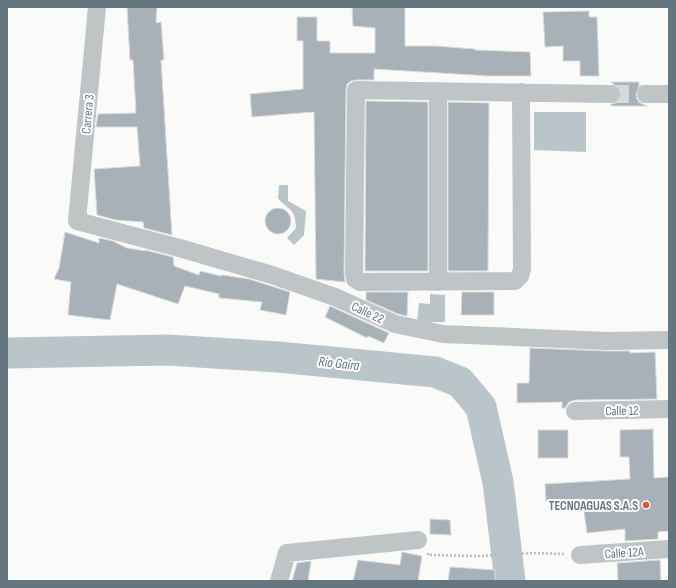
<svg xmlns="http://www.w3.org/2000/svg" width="676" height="588" viewBox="0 0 676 588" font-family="'Sofia Sans Condensed',sans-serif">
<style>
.water{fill:#b9c5c9}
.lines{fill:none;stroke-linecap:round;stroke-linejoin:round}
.river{stroke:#b9c5c9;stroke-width:31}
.building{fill:#a8b1b7;stroke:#dcdcda}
.minor-tunnel{stroke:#d5d9da;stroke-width:18;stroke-dasharray:18 9;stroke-linecap:butt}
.path{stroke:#babdc0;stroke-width:2.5;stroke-dasharray:2 2;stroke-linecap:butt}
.minor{stroke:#bfc4c7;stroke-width:18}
.poi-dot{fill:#dd5935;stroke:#fff;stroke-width:1.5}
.labels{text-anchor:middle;stroke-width:4;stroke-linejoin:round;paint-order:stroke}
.street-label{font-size:13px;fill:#667681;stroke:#fff}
.poi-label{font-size:13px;font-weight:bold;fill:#667681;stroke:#fff;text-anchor:end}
.water-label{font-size:14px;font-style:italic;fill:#60747b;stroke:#fff}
</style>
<rect width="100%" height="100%" fill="#fafaf8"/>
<path class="water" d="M534,112H586V152L534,150Z
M279,185H288V201L306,211L304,235L294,245L287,238L296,228C295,206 289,212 278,198Z
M430,294L445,295V322H417L419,303L430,304Z"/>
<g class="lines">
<path class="river" d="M7,353L168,350L278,357L435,372L460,382L481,407L498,482L510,581"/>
</g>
<path class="building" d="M127,7H157L156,23L161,22L164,60H161L172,235L144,228L143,222L116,220L97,215L94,169L140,166L137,127H96L98,114L136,113L133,60H130Z
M352,7H405V46H436L475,49V50L530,52L531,76H489L374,69V80H356L351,81L347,84L346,90L344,273L345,282L316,279L314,112L252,117L250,94L303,89V41H297V17H317V41H330V53H375V28L353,26Z
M589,11V17H597L599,76H580V61H563V46L545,47L543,12Z
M611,82H639V87L636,94L637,99L640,103L647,106H611V104L616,103L620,100L621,94L620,89Z
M366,101L428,102V271H365Z
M448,102L489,103L488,271H448Z
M265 221a13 13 0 1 1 26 0a13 13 0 1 1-26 0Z
M65,232L99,243V238L113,241L127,248L145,251V250L173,257L174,266L199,275L200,271L221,276L222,275L249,279L290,292L286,315L260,310L262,302L219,298V294L185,286L178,304L117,284L110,320L68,315L71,282L54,279L59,268Z
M366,292H408L407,316L398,314L366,300Z
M462,292H494V315H461Z
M330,306L389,333L384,343L368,336L367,338L325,317Z
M530,348L607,351H630V353L655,352L657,399L575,400L569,402L565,408L562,409V402L517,403V383H529Z
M653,429L654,478L669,477V531L658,532V539L625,541V529L587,533L582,499L546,501L545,484L630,479L629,457H620V430Z
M538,430H568V458H538Z
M430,519L450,520L451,535L430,534Z
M402,552L422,556L418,581H353L358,560L400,565Z
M660,560L661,581H618L617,563Z
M311,561L308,581H292L297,563Z
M450,567L495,570V581H448Z"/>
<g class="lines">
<path class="minor-tunnel" d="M611,94H646"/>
<path class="path" d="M428,553V555L478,556L534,553L564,554"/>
<path class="minor" d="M97,7L77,221L183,249L272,275L335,297L395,324L443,334L607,341L669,340
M438,91V282
M521,92L522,269L520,276L515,281L360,282L355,279L354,273L356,90L611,94
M646,94H669
M575,411L669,409
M580,555L669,549
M279,581L287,553L418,540"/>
</g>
<circle class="poi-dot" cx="646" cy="505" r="4"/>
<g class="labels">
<g class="street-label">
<text transform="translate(87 114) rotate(-85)" y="5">Carrera 3</text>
<text transform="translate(368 312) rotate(25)" y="5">Calle 22</text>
<text transform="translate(622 410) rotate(-1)" y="5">Calle 12</text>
<text transform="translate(624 552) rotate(-4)" y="5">Calle 12A</text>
</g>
<g class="poi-label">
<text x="638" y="510">TECNOAGUAS S.A.S</text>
</g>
<g class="water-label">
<text transform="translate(339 363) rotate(6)" y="5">Río Gaira</text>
</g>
</g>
<rect width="676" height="588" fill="none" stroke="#667681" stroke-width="16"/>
</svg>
